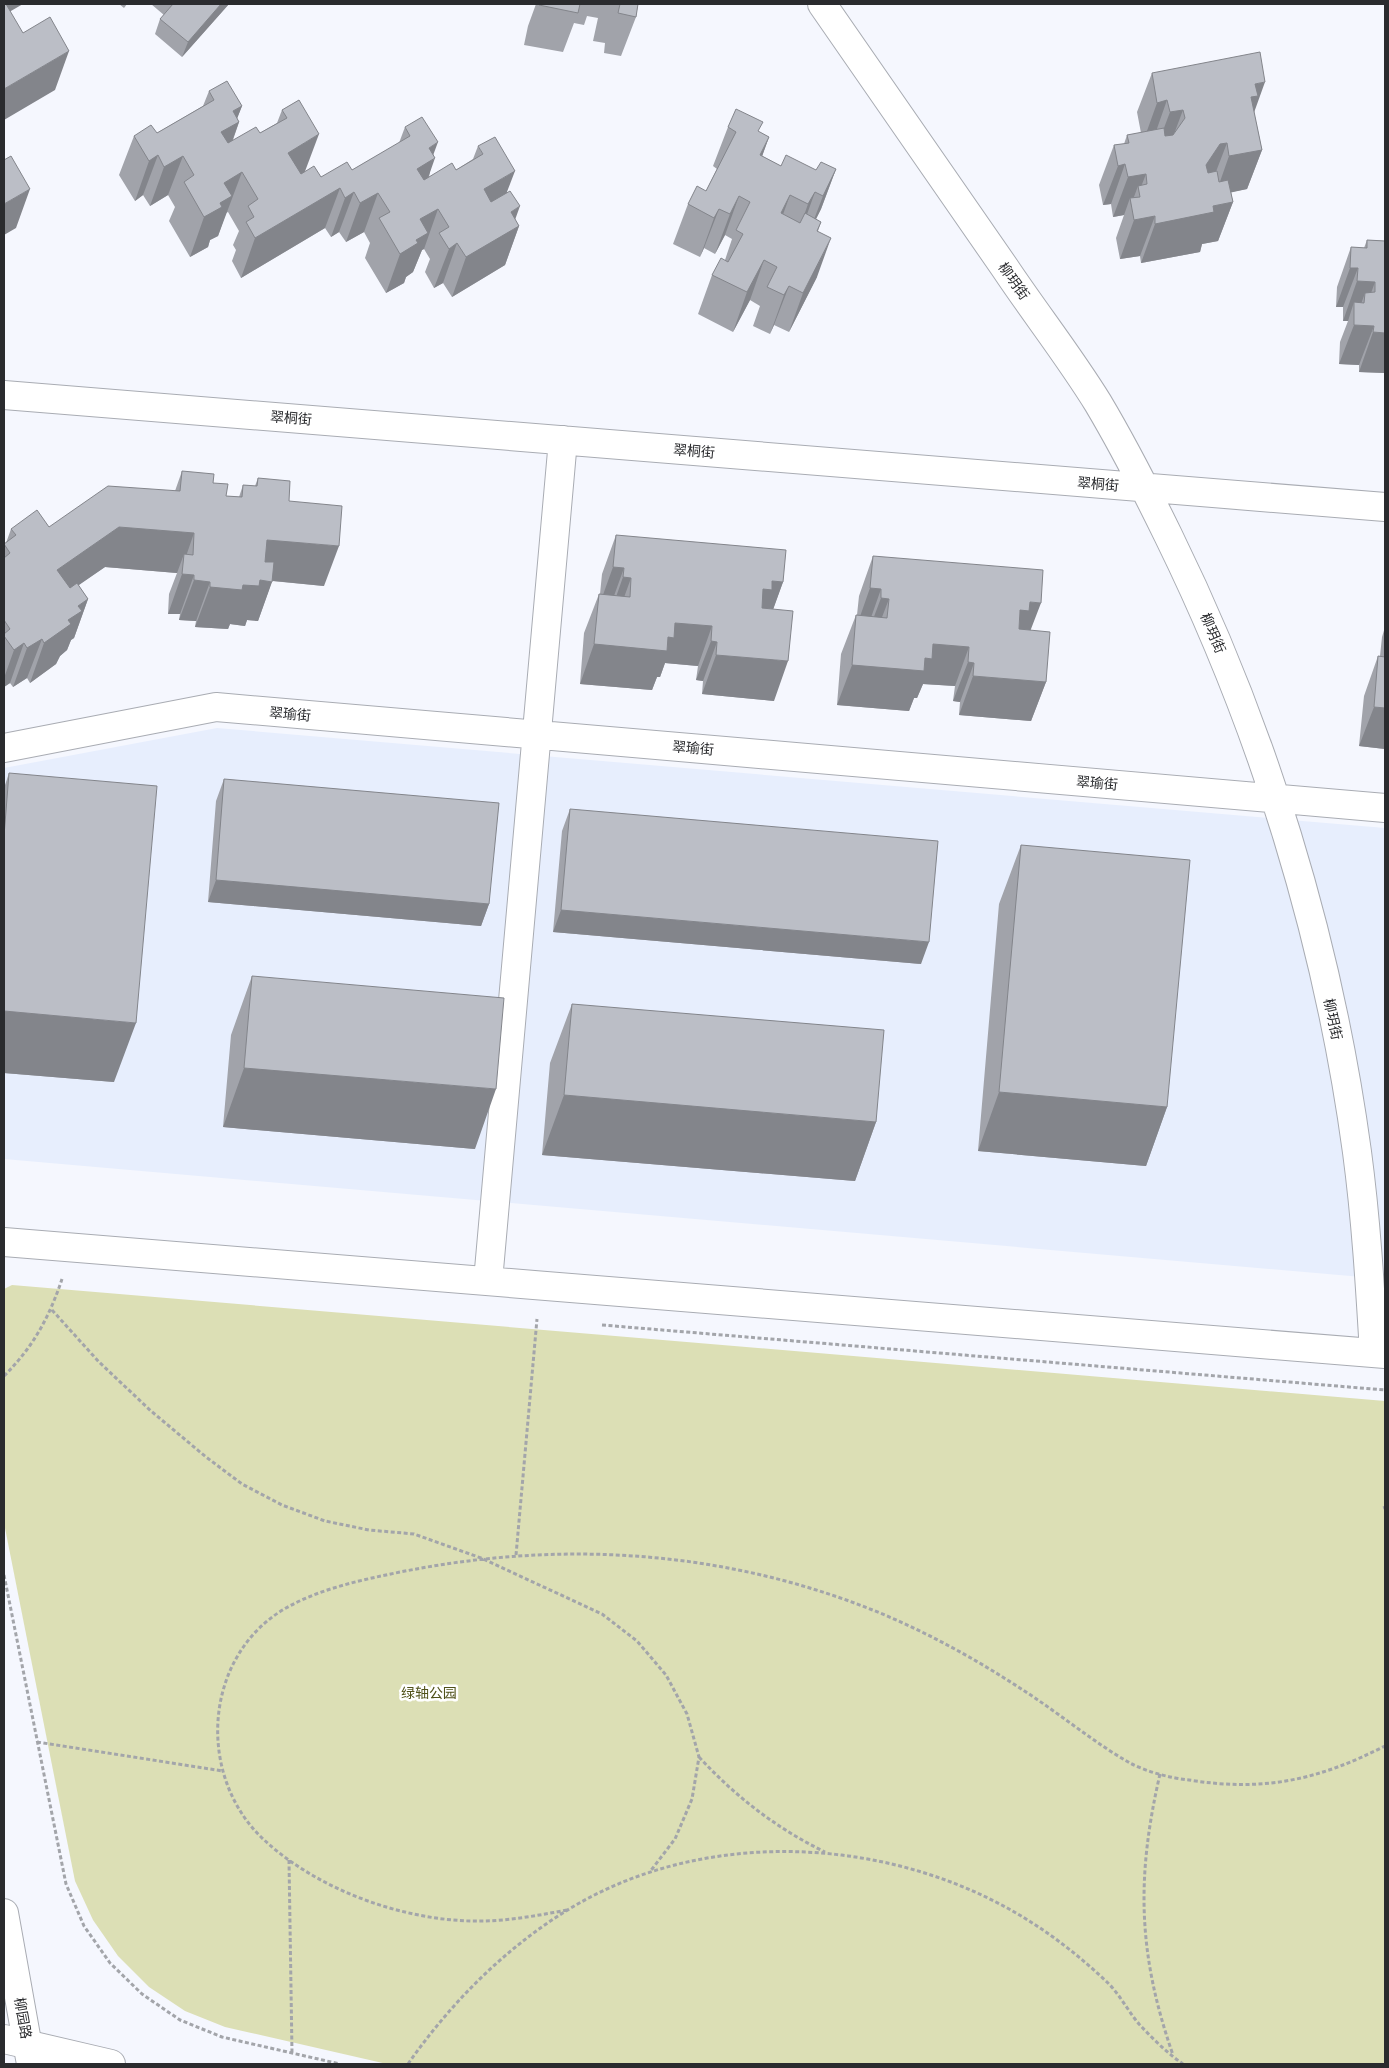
<svg xmlns="http://www.w3.org/2000/svg" width="1389" height="2068" viewBox="0 0 1389 2068" font-family="Commissioner,'Noto Sans SC',sans-serif">
<style>
.built{fill:#e7eefd}
.green{fill:#dcdfb5}
.lines{fill:none;stroke-linecap:round;stroke-linejoin:round}
.street-casing{stroke:#a9acb3;stroke-width:30}
.secondary-casing{stroke:#a9acb3;stroke-width:30}
.path{stroke:#a3a5aa;stroke-width:3;stroke-dasharray:4 2.5;stroke-linecap:butt}
.street{stroke:#fff;stroke-width:28}
.secondary{stroke:#fff;stroke-width:28}
.wall{fill:#a1a3aa}
.shaded-wall{fill:#83858b}
.building{fill:#bbbec6;stroke:#83858b}
.labels{text-anchor:middle;stroke-width:5;stroke-linejoin:round;paint-order:stroke}
.street-label{font-size:14px;fill:#2a2b2e;stroke:#fff}
.park-label{font-size:14px;fill:#505119;stroke:#fff}
</style>
<rect width="100%" height="100%" fill="#f5f7fe"/>
<path class="built" d="M217,728L1385,828V1279L4,1159V768Z"/>
<path class="green" d="M12,1285L1385,1401V2064H387L225,2027L185,2011L149,1987L118,1956L93,1920L75,1881L4,1523V1289Z"/>
<g class="lines">
<defs>
<path id="street" d="M822,4C883,92 944,180 1005,268C1035,313 1069,356 1098,403C1123,445 1146,490 1168,535C1263,728 1328,939 1357,1152C1366,1219 1370,1286 1374,1353
M4,395L1385,507
M4,748L216,707L1385,808
M4,1242L1385,1354
M488,1281L563,440
M4,1913L31,2064"/>
<path id="secondary" d="M4,2039L111,2064"/>
</defs>
<use href="#street" class="street-casing"/>
<use href="#secondary" class="secondary-casing"/>
<path class="path" d="M52,1310L99,1362L151,1411L206,1457L242,1484L282,1505L325,1521L369,1530L414,1534L481,1558L602,1614L637,1641L666,1675L687,1714L699,1757L692,1799L675,1839L649,1873
M602,1325L1385,1390
M4,1376C33,1347 49,1318 62,1279
M1384,1506L1385,1509
M516,1555L537,1319
M4,1575L66,1884L84,1926L110,1963L142,1994L180,2020L222,2037L340,2064
M37,1742L223,1771
M699,1757C736,1797 776,1828 825,1852
M1160,1774C1136,1878 1138,1954 1173,2055
M289,1860L292,2053
M567,1910C535,1916 503,1922 470,1921C398,1919 314,1888 261,1837C196,1773 204,1655 286,1608C316,1591 352,1582 386,1575C552,1539 722,1548 880,1613C935,1636 986,1665 1035,1698C1066,1719 1098,1745 1130,1763C1147,1772 1170,1778 1189,1780C1264,1792 1318,1780 1385,1746
M408,2064C450,2004 503,1950 566,1911C707,1823 904,1836 1040,1928C1064,1944 1087,1963 1108,1983C1120,1995 1128,2011 1139,2024C1152,2038 1167,2053 1183,2064"/>
<use href="#street" class="street"/>
<use href="#secondary" class="secondary"/>
</g>
<path class="wall" d="M119,4H127L124,8Z
M151,4H229L182,57L155,34L160,19L164,15Z
M536,4H638L636,17L621,56L604,53L605,43L593,41L598,18L587,16L584,25L574,23L563,52L524,45L528,26Z
M1152,73L1254,112L1262,150L1247,189L1231,192L1233,202L1218,241L1202,244L1200,252L1141,263L1140,256L1120,259L1116,238L1124,215L1113,217L1111,204L1103,205L1099,185L1114,145L1124,144L1127,135L1141,133L1137,112Z
M209,91L242,106L237,118L239,122L233,140L260,133L277,123L282,110L299,100L305,172L321,177L352,170L399,143L405,127L433,155L429,177L456,170L473,159L478,146L507,192L515,219L519,226L505,265L452,297L443,283L434,288L425,272L430,259L424,249L422,250L413,272L406,277L404,283L386,293L365,258L370,243L364,232L346,242L339,232L331,237L325,228L241,278L232,261L236,250L233,245L239,231L228,212L226,213L218,236L210,240L208,247L190,257L169,221L175,207L168,195L150,206L143,195L135,201L119,175L134,136L157,133L203,106Z
M728,127L759,132L769,137L762,156L781,166L816,170L836,169L821,209L816,219L821,222L818,231L817,277L789,332L774,325L770,334L753,326L760,306L750,300L733,332L698,314L712,275L725,260L732,239L725,235L715,254L704,248L700,257L673,244L688,204L706,191L717,169L713,166Z
M1367,240L1385,241V373L1359,372V365L1339,364L1340,342L1348,321H1343V307H1336L1337,287L1351,247L1364,248Z
M182,471L213,483L226,496L239,497L243,485L255,486L258,478L289,501L324,586L272,581L258,621L247,620L245,626L230,624L228,629L195,627L196,621L179,620L180,614H168L169,594L177,573L105,567L78,585L88,599L74,638L71,640L67,650L60,656L56,664L30,683L27,678L13,687L10,683L4,687V545L6,543L11,529L49,527L175,491Z
M616,535L783,582L773,609L774,701L702,694L703,681L696,680L698,666L665,663L660,677H657L652,690L580,684L584,633L599,594H600L602,574Z
M873,556L1031,630L1046,682L1031,721L959,715L960,702L953,701L955,686L923,684L917,698H914L909,711L837,705L841,654L856,615H857L859,596Z
M1385,627V749L1359,746L1364,696L1378,656H1380L1382,637Z
M9,773L114,1082L4,1073V788Z
M224,779L489,904L481,926L208,902L216,801Z
M570,809L921,964L553,932L562,831Z
M1021,845L1167,1107L1146,1166L978,1151L999,904Z
M252,976L475,1149L223,1127L231,1035Z
M572,1004L876,1122L855,1181L542,1155L550,1063Z"/>
<path class="shaded-wall" d="M4,4H23L4,15Z
M221,4H229L182,57L188,42Z
M69,51L55,90L4,120V89Z
M1265,82L1251,121L1237,137L1255,84Z
M1167,100L1153,140L1143,142L1157,103Z
M242,106L235,124L239,122L225,161L221,132L233,111Z
M1183,110L1168,150L1155,152L1170,112Z
M319,134L304,174L274,192L288,153Z
M769,137L755,176L760,155Z
M438,142L431,161L435,158L421,198L417,169L429,148Z
M1227,143L1212,182L1206,184V165L1220,144Z
M1262,150L1247,189L1215,196L1229,156Z
M158,155L143,195L135,201L149,161Z
M183,156L168,195L150,206L164,167Z
M1125,164L1111,204L1103,205L1118,166Z
M836,169L821,209L808,235L823,196Z
M515,171L500,210L469,229L484,189Z
M242,172L218,236L210,240L208,247L190,257L204,217L224,183Z
M1146,174L1139,192L1138,186L1131,205L1130,198L1124,215L1113,217L1128,177Z
M340,188L325,228L241,278L255,238Z
M30,189L16,228L4,235V204Z
M354,192L339,232L331,237L345,198Z
M815,192L801,231L794,244L808,204Z
M378,193L364,232L346,242L360,203Z
M790,195L776,234L781,213Z
M739,196L725,235L715,254L730,214Z
M1233,202L1218,241L1202,244L1200,252L1141,263L1155,224L1213,206Z
M520,206L511,231L519,226L505,265L452,297L466,257L511,212Z
M438,209L424,249L422,250L413,272L406,277L404,283L386,293L400,254L420,219Z
M719,209L704,248L700,257L714,218Z
M1155,216L1140,256L1120,259L1134,220Z
M831,238L817,277L789,332L803,293Z
M457,243L443,283L434,288L449,249Z
M764,260L750,300L733,332L747,292Z
M1350,268H1358L1343,307H1336Z
M1357,281L1375,282L1361,321L1364,303L1365,293L1355,321L1354,302L1348,321H1343Z
M789,286L774,325L770,334L784,295Z
M1354,325L1374,326L1359,365L1339,364Z
M1373,332L1385,333V373L1359,372Z
M119,527L194,533L183,565L184,554L177,573L105,567L43,610L57,570Z
M267,540L339,546L324,586L253,579Z
M613,567L624,568L610,607L599,606Z
M182,574L194,575L180,614H168Z
M623,577L631,578L617,617H609Z
M194,580L210,582L196,621L179,620Z
M260,580L272,582L258,621L247,620L245,626L230,624L228,629L195,627L210,587L243,585Z
M772,581L783,582L769,621L749,629L763,589Z
M870,588L881,589L867,629L856,628Z
M881,598L889,599L874,638H866Z
M88,599L74,638L71,640L67,650L60,656L56,664L30,683L44,643L78,606Z
M1030,602L1041,603L1026,642H1018L1020,610Z
M675,623L712,626L698,666L665,663L660,677H657L652,690L580,684L594,644L668,637Z
M42,639L27,678L13,687L27,648Z
M711,641L717,642L703,681L696,680Z
M24,643L10,683L4,687V678L14,650Z
M933,644L969,647L955,686L923,684L917,698H914L909,711L837,705L852,665L925,658Z
M716,655L788,661L774,701L702,694Z
M968,662L974,663L960,702L953,701Z
M973,676L1046,682L1031,721L959,715Z
M1374,707L1385,708V749L1359,746Z
M216,880L489,904L481,926L208,902Z
M561,910L929,942L921,964L553,932Z
M4,1011L136,1023L114,1082L4,1073Z
M244,1068L496,1089L475,1149L223,1127Z
M999,1092L1167,1107L1146,1166L978,1151Z
M564,1095L876,1122L855,1181L542,1155Z"/>
<path class="building" d="M4,4H6L23,33L50,17L69,51L4,89Z
M173,4H221L188,42L160,19Z
M539,4H580L578,13L539,5Z
M620,4H638L636,17L618,13Z
M1260,52L1265,82L1255,84L1258,96L1251,97L1262,150L1229,156L1227,143L1220,144L1206,165L1208,173L1217,171L1219,182L1228,180L1233,202L1213,206L1214,212L1155,224V216L1134,220L1130,198L1140,197L1138,186L1147,184L1146,174L1128,177L1125,164L1118,166L1114,145L1129,143L1127,135L1164,128L1165,136L1173,135L1185,118L1183,110L1170,112L1167,100L1157,103L1152,73Z
M227,81L242,106L233,111L239,122L221,132L228,143L256,127L260,133L287,118L282,110L299,100L319,134L288,153L301,174L314,166L321,177L347,162L352,170L410,136L405,127L422,117L438,142L429,148L435,158L417,169L424,180L452,163L456,170L483,154L478,146L495,137L515,171L484,189L491,202L510,191L520,206L511,212L519,226L466,257L457,243L449,249L439,233L449,227L438,209L420,219L428,233L416,240L418,243L400,254L379,218L390,212L378,193L360,203L354,192L345,198L340,188L255,238L246,222L254,217L248,206L258,199L242,172L224,183L232,196L220,203L222,207L204,217L184,182L194,175L183,156L164,167L158,155L149,161L134,136L151,125L157,133L214,100L209,91Z
M736,109L763,122L758,131L769,137L760,155L781,166L786,155L816,170L821,162L836,169L823,196L815,192L808,204L790,195L781,213L800,223L805,213L821,222L817,231L831,238L803,293L789,286L784,295L767,287L777,267L764,260L747,292L712,275L721,258L728,262L743,234L736,230L750,202L739,196L730,214L719,209L714,218L688,204L697,186L706,191L736,132L728,127Z
M11,156L30,189L4,204V160Z
M1367,240L1385,241V333L1373,332L1374,326L1354,325V302L1364,303L1365,293L1375,292V282L1357,281L1358,268H1350L1351,247L1367,248Z
M182,471L214,474L213,483L228,484L226,496L242,497L243,485L257,486L258,478L290,481L289,501L342,506L339,546L267,540L265,562H274L272,582L260,580L259,586L243,585L242,590L210,587V582L194,580V575L182,574L184,554L193,555L194,533L119,527L57,570L70,588L77,583L88,599L78,606L82,611L68,620L71,624L44,643L42,639L27,648L24,643L14,650L4,636V634L10,629L4,620V558L10,553L4,544L16,535L11,529L37,510L49,527L108,486L180,491Z
M616,535L786,550L783,582L772,581V590L763,589L762,608L793,611L788,661L716,655L717,642L711,641L712,626L675,623L674,638L668,637L667,651L594,644L599,594L630,597L631,578L623,577L624,568L613,567Z
M873,556L1043,570L1041,603L1030,602L1029,611L1020,610L1019,629L1050,632L1046,682L973,676L974,663L968,662L969,647L933,644L932,659L925,658L924,671L852,665L856,615L887,618L889,599L881,598V589L870,588Z
M1378,656L1385,657V708L1374,707Z
M9,773L157,786L136,1023L4,1011V836Z
M224,779L499,803L489,904L216,880Z
M570,809L938,841L929,942L561,910Z
M1021,845L1190,860L1167,1107L999,1092Z
M252,976L504,998L496,1089L244,1068Z
M572,1004L884,1030L876,1122L564,1095Z"/>
<g class="labels">
<g class="street-label">
<text transform="translate(1014 281) rotate(55)" y="5">柳玥街</text>
<text transform="translate(291 418) rotate(5)" y="5">翠桐街</text>
<text transform="translate(694 451) rotate(5)" y="5">翠桐街</text>
<text transform="translate(1098 484) rotate(5)" y="5">翠桐街</text>
<text transform="translate(1213 633) rotate(67)" y="5">柳玥街</text>
<text transform="translate(290 714) rotate(5)" y="5">翠瑜街</text>
<text transform="translate(693 748) rotate(5)" y="5">翠瑜街</text>
<text transform="translate(1097 783) rotate(5)" y="5">翠瑜街</text>
<text transform="translate(1333 1019) rotate(78)" y="5">柳玥街</text>
<text transform="translate(23 2018) rotate(80)" y="5">柳园路</text>
</g>
<g class="park-label">
<text x="429" y="1698">绿轴公园</text>
</g>
</g>
<rect width="1389" height="2068" fill="none" stroke="#2a2b2e" stroke-width="10"/>
</svg>
